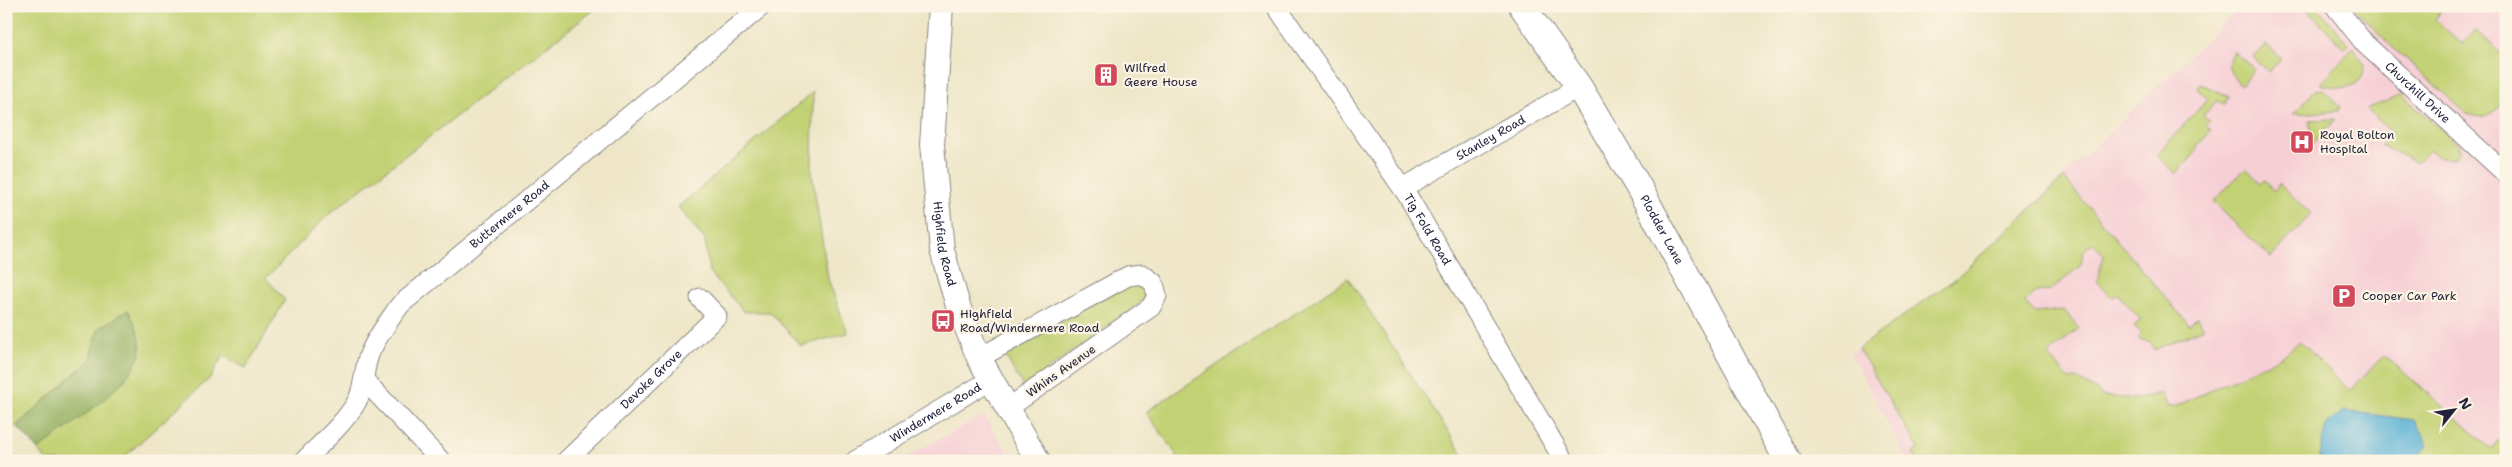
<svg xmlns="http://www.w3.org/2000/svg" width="2512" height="467" viewBox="0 0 2512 467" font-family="'Shantell Sans',sans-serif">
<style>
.built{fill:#f6cfd5}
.green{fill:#c2d173;stroke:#727a57}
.forest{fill:#99b365;stroke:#5e6a50}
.water{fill:#59b1d6;stroke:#3e6a88}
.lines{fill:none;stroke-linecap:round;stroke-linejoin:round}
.minor-casing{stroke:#888481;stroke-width:21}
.tertiary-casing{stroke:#888481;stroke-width:26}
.secondary-casing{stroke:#888481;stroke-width:28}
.minor{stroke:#fff;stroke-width:19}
.tertiary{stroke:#fff;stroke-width:24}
.secondary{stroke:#fff;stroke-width:26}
.labels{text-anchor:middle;stroke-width:4.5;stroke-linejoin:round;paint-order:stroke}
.poi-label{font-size:12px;fill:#22223b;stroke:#fcf5e5;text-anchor:start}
.street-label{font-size:12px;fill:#22223b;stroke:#fcf5e5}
</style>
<rect width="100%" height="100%" fill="#fcf5e5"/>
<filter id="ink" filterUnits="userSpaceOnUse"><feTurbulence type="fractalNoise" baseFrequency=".02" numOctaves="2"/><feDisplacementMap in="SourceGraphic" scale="10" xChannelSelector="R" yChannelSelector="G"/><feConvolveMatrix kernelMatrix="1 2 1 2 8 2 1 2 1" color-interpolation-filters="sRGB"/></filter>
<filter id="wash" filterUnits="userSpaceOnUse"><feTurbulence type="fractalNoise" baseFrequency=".0096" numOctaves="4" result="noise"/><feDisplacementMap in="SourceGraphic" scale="20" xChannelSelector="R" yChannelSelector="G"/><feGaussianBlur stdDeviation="1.12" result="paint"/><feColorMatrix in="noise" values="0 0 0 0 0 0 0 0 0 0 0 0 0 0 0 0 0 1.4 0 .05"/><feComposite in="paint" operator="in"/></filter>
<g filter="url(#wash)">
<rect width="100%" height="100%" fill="#eee6c7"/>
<path class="built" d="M2242,6H2506V461H1908L1850,353L1955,279Z
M983,415L1014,461H899Z"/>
<path class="green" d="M6,6H599L328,215L266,278L285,300L246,368L223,356L210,378L120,461H47L38,450L126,379L98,329L91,359L6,435Z
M2304,6H2317L2348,45L2344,48Z
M2352,6H2445L2435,19L2462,44L2475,30L2506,57V100C2492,114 2488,121 2467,114L2391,46Z
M2266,44L2281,58L2269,72L2253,57Z
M2353,48L2365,64C2363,91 2343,90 2320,84Z
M2233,51L2254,69L2241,85C2230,74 2224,66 2233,51Z
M2201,84L2229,96L2224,104L2216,101L2203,116L2210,122L2206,126L2211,131L2196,147L2198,150L2176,174L2156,155L2208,99L2197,89Z
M2324,89L2340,107L2338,111L2294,114L2315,90Z
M813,92L812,174L828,279L848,333L801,346L770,312H744L709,272L705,240L678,207Z
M2402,95L2459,145V153L2453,159L2440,158L2430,150L2417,163L2381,145L2392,133L2366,109Z
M2336,119L2309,148L2310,120Z
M2246,168L2260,183L2264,180L2274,191L2279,184L2311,214L2271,258L2213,202Z
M2064,178L2189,325L2197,317L2204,328L2154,350L2150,342L2139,339L2140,332L2134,326L2141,320L2118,294L2112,298L2097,281L2104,255L2093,243L2083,251L2081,265L2050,291L2036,292L2025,302L2035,313L2064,310L2079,328L2048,355L2070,380L2076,379L2099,392L2101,396L2138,399L2161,393L2168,407H2174L2283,356L2300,341L2350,391L2384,355L2491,449L2503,435L2506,439V461H1917L1913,453L1919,449L1858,348L1954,280Z
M1348,278L1467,461H1181L1146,412Z
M1135,283L1142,284C1147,291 1146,295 1142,302L1023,387L1004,353L1128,285Z"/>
<path class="forest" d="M128,310C135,322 144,342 139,357C128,388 65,428 38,450L17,426L91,359L98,329Z"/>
<path class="water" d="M2344,411L2414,420L2428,445L2414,461H2320L2319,455L2326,425Z"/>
</g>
<g filter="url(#ink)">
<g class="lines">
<defs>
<g id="minor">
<path id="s1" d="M1276,6L1406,193L1564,461"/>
<path id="s2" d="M2335,6L2365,44L2506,174"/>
<path id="s3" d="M1403,188L1579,87"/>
<path d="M979,358L1128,276L1142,274L1154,283L1157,296L1151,307L1007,409"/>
<path d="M365,381L441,461"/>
<path id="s4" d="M304,461C321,443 343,425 356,403C365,388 363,371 369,355C376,337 389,321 400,305L762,6"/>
<path id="s5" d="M566,461L717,316L700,298"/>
<path id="s6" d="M855,461L990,380"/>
</g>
<g id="tertiary">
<path id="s7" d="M941,6L932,145L942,250L958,306L979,358L1038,461"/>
</g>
<g id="secondary">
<path id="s8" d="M1522,6L1579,87L1638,186L1788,461"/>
</g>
</defs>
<use href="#minor" class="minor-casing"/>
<use href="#tertiary" class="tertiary-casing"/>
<use href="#secondary" class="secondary-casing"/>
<use href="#minor" class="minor"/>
<use href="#tertiary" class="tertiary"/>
<use href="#secondary" class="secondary"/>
</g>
</g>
<defs>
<symbol id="building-square" viewBox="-11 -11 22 22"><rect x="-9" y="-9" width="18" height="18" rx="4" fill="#d1495b" stroke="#fcf5e5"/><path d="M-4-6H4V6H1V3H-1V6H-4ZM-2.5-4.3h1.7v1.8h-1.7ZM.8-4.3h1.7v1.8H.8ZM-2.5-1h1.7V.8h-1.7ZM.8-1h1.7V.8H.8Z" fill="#fff"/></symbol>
<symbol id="hospital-square" viewBox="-11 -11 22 22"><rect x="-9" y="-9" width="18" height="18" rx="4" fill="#d1495b" stroke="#fcf5e5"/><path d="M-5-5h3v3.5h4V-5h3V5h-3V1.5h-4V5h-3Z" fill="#fff"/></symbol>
<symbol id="parking-square" viewBox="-11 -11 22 22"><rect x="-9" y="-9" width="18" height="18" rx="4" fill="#d1495b" stroke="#fcf5e5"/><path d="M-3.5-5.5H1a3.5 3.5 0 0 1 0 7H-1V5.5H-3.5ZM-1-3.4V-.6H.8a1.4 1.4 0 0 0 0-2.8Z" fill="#fff"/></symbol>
<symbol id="bus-square" viewBox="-11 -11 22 22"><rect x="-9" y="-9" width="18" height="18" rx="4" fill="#d1495b" stroke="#fcf5e5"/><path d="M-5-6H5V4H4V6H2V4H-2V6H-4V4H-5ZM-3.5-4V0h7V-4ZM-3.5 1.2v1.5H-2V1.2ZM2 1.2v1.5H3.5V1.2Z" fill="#fff"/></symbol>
</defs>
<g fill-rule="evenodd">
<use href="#building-square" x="1092" y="61" width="28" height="28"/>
<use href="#hospital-square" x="2288" y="128" width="28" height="28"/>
<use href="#parking-square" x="2330" y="282" width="28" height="28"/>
<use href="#bus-square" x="929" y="307" width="28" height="28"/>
</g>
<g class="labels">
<g class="poi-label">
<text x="1124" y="72">Wilfred<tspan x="1124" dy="14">Geere House</tspan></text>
<text x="2320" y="139">Royal Bolton<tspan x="2320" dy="14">Hospital</tspan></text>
<text x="2362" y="300">Cooper Car Park</text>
<text x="960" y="318">Highfield<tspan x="960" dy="14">Road/Windermere Road</tspan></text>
</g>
<g class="street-label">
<text dy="4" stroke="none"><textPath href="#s2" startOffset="120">Churchill Drive</textPath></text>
<text dy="4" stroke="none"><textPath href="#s3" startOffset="101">Stanley Road</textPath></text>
<text dy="4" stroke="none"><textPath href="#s4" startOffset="329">Buttermere Road</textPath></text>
<text dy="4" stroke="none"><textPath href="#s1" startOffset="270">Tig Fold Road</textPath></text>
<text dy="4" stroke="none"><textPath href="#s8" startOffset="264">Plodder Lane</textPath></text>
<text dy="4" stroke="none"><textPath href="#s7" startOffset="239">Highfield Road</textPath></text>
<text transform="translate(1061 371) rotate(-35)" y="4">Whins Avenue</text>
<text dy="4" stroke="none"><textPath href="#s5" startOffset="118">Devoke Grove</textPath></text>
<text dy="4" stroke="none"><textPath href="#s6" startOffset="94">Windermere Road</textPath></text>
</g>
</g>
<rect width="2512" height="467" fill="none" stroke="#fcf5e5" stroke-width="25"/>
<g transform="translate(2454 410) rotate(60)" stroke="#fcf5e5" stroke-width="4" paint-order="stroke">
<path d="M0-4L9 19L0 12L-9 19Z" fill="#22223b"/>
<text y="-8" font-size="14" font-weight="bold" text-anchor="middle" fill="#22223b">N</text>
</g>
</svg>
